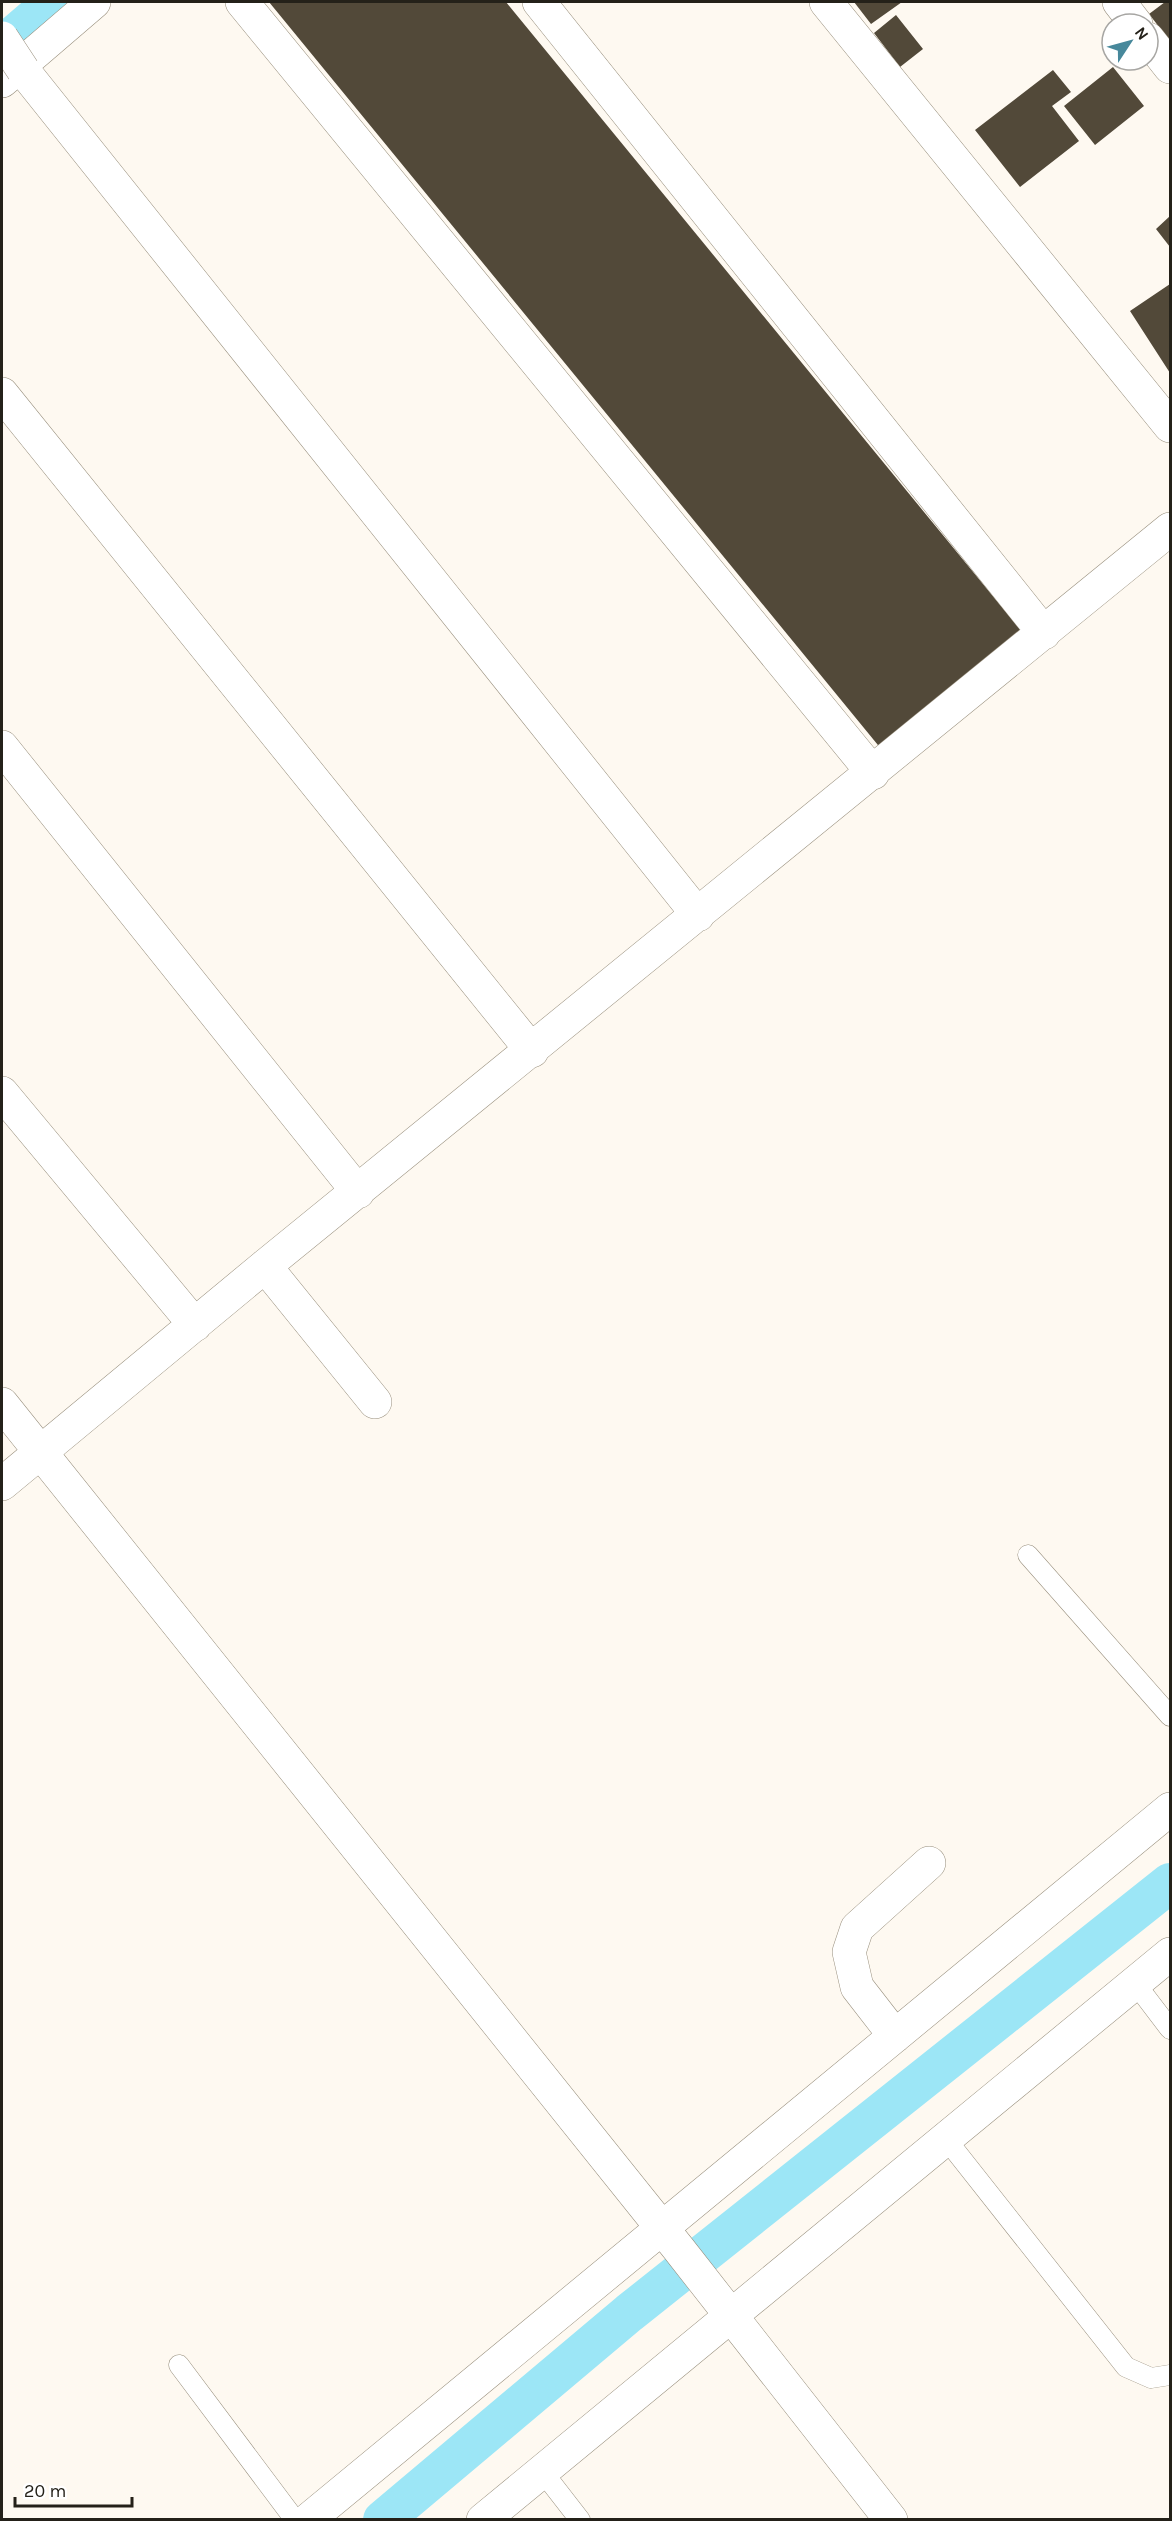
<svg xmlns="http://www.w3.org/2000/svg" width="1172" height="2521" viewBox="0 0 1172 2521" font-family="Karla,sans-serif">
<style>
.lines{fill:none;stroke-linecap:round;stroke-linejoin:round}
.canal{stroke:#9ce6f6;stroke-width:40}
.building{fill:#524939}
.service-casing{stroke:#988f7d;stroke-width:21}
.minor-casing{stroke:#988f7d;stroke-width:34}
.service{stroke:#fff;stroke-width:20}
.minor{stroke:#fff;stroke-width:33}
.minor-bridge-casing{stroke:#988f7d;stroke-width:34;stroke-linecap:butt}
.minor-bridge{stroke:#fff;stroke-width:33}
</style>
<rect width="100%" height="100%" fill="#fef9f1"/>
<g class="lines">
<path class="canal" d="M2,46L53,2
M383,2520L629,2313L1170,1883"/>
</g>
<path class="building" d="M269,2H506L1024,634L882,750Z
M854,2H902L871,24Z
M1165,2H1170V41L1149,14Z
M896,15L923,49L900,67L874,33Z
M1113,67L1144,106L1095,145L1064,106Z
M1053,70L1071,92L1052,106L1079,141L1020,187L975,130Z
M1170,216V247L1156,229Z
M1170,284V373L1130,311Z"/>
<g class="lines">
<defs>
<path id="service" d="M1028,1555L1170,1716
M1135,1983L1170,2029
M946,2139L1126,2367L1151,2378L1170,2375
M179,2365L295,2520
M542,2471L580,2520"/>
<path id="minor" d="M242,2L873,773
M539,2L1044,633
M826,2L1170,426
M1119,2L1136,24
M1148,39L1170,67
M23,70L698,915
M2,81L94,2
M2,394L532,1051
M2,747L358,1192
M2,1093L195,1325
M265,1266L375,1402
M2,1404L678,2248L891,2520
M2,1484L265,1266L1170,529
M895,2036L857,1987L849,1952L857,1928L929,1863
M308,2520L1170,1809
M483,2520L1170,1954"/>
</defs>
<use href="#service" class="service-casing"/>
<use href="#minor" class="minor-casing"/>
<use href="#service" class="service"/>
<use href="#minor" class="minor"/>
<defs>
<path id="minor-bridge" d="M2,38L23,70"/>
</defs>
<use href="#minor-bridge" class="minor-bridge-casing"/>
<use href="#minor-bridge" class="minor-bridge"/>
</g>
<rect width="1172" height="2521" fill="none" stroke="#242119" stroke-width="6"/>
<g transform="translate(1130 42) rotate(54)"><circle r="28" fill="#ffffff" stroke="#a7a6a3" stroke-width="1.5"/>
<path d="M0-4.5L10 22L0 15L-10 22Z" fill="#47889b"/>
<text y="-9" font-size="16" font-weight="bold" text-anchor="middle" fill="#242119">N</text>
</g>
<path d="M15 2497v9h117v-9" fill="none" stroke="#242119" stroke-width="3"/>
<text x="24" y="2497" font-size="18" fill="#242119" stroke="#ffffff" stroke-width="4.5" paint-order="stroke">20 m</text>
</svg>
